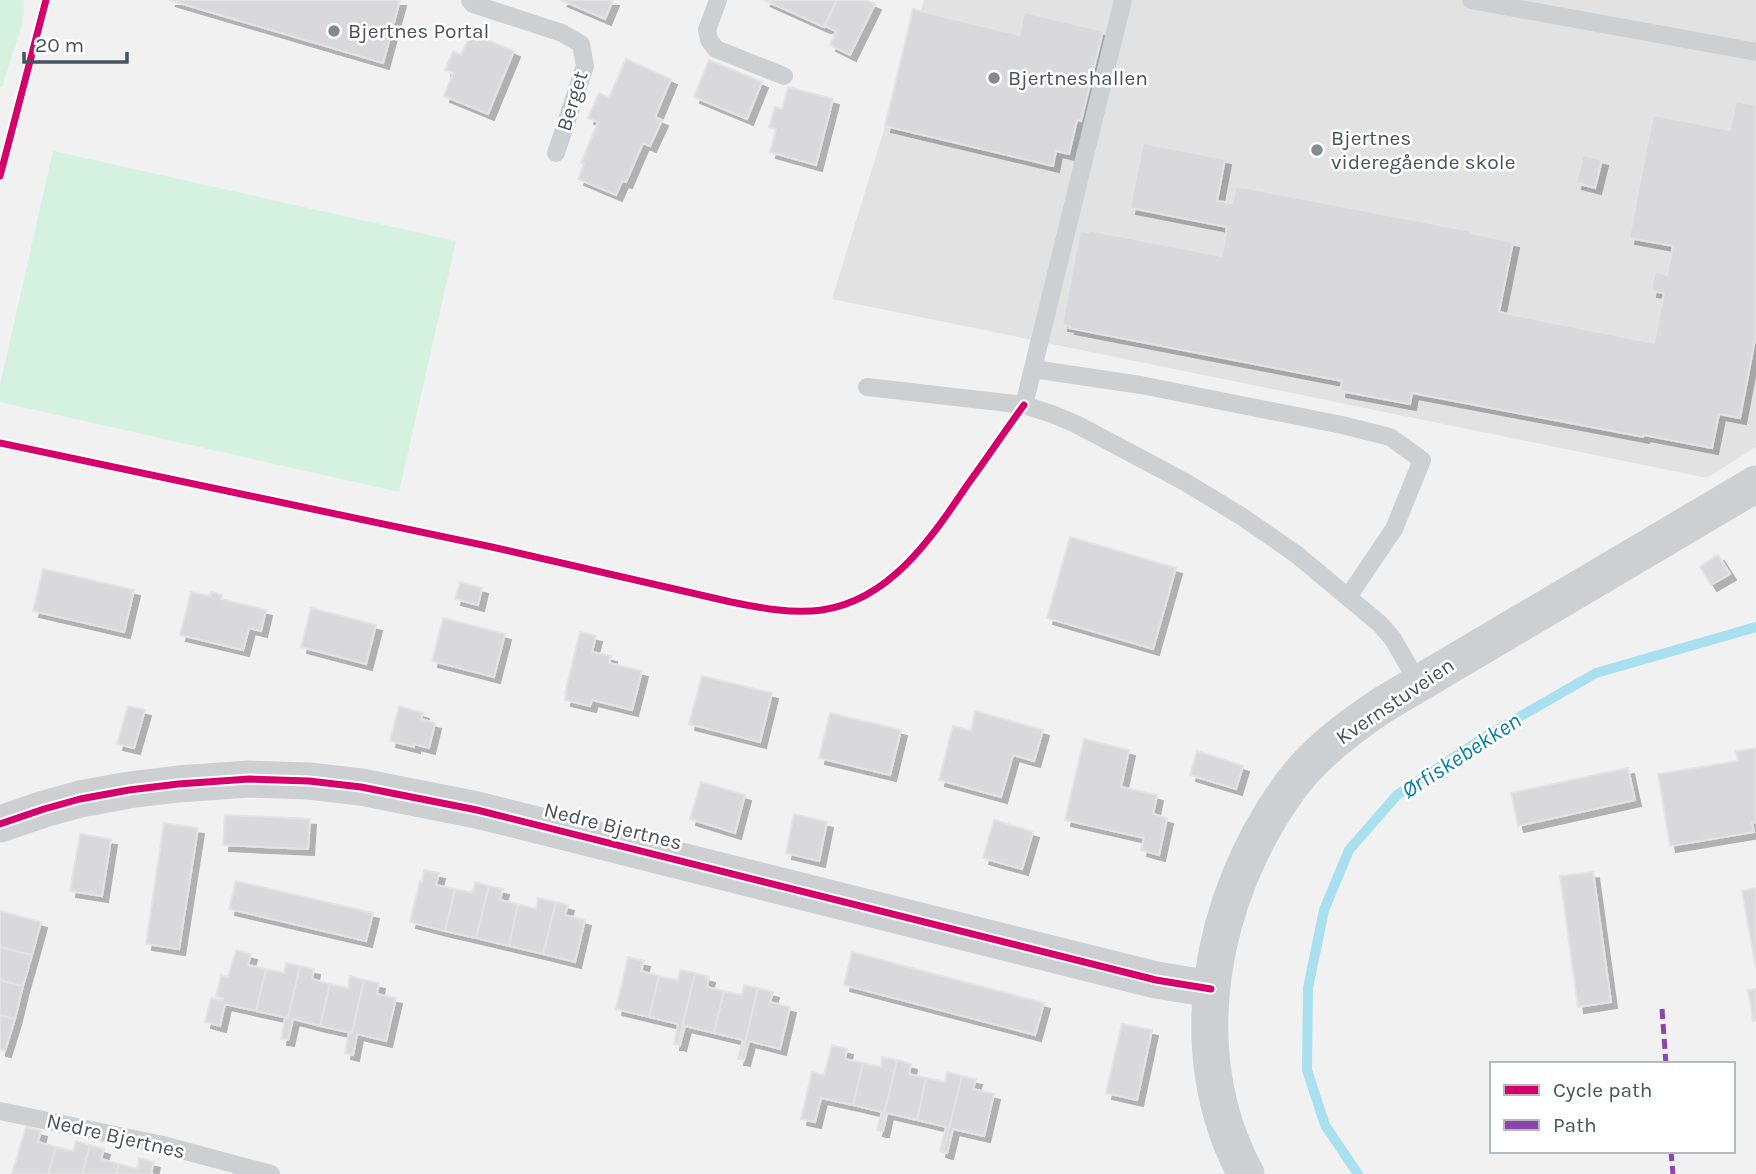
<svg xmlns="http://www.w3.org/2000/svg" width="1756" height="1174" viewBox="0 0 1756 1174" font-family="Karla,sans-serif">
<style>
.education{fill:#e3e2e3}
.green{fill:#d5f1e0}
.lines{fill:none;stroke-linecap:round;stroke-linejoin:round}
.stream{stroke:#a8e0f0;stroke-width:10}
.building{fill:#d9d9db;stroke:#e3e3e4;stroke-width:2;filter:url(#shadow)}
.lane{stroke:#cdd0d2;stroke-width:18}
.street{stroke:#cdd0d2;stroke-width:37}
.quiet{stroke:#8e44ad;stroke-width:5;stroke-dasharray:10 5;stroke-linecap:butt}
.cycleway-casing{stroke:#fff;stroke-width:11}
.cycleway{stroke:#d6006c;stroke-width:7}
.poi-dot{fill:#838a92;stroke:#fff;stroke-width:2.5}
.labels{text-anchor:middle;stroke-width:5;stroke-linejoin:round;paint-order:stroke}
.poi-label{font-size:21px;fill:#47535f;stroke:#fff;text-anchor:start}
.street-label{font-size:21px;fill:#47535f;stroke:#fff}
.water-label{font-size:23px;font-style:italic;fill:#0780a3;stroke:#fff}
</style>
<defs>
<filter id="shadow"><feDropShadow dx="6" dy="6" stdDeviation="0" flood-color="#0004"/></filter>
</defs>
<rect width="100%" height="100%" fill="#f2f1f1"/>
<path class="education" d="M924,0H1756V447L1707,478L832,299Z"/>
<path class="green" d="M0,0H24L22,25L2,87H0Z
M53,151L456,241L399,492L0,402V385Z"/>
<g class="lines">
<path class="stream" d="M1358,1174L1325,1125L1307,1070L1308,988L1324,910L1349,850L1397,795L1488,735L1596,673L1756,627"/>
</g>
<path class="building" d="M169,0H400L383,63Z
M561,0H613L605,19Z
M764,0H837L824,27Z
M837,0H865L875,4L850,55L830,45L836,31L825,26Z
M913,9L1019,35L1024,12L1103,31L1081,121L1077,120L1069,154L1056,151L1053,166L885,126Z
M471,33L514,51L488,114L444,96L453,73L445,70L453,51L461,55Z
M626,59L671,79L655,117L662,120L650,146L643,143L626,182L622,181L616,195L578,179L584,164L581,163L598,122L588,118L599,93L609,98Z
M709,60L762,82L747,119L694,97Z
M788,87L833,99L816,165L770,152L776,129L769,127L775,107L782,109Z
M1736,101L1756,105V334L1740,418L1719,414L1712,448L1644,435L1643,437L1412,393L1410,404L1340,391L1342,381L1069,328L1070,326L1062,325L1080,231L1088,232V230L1222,256L1227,227L1130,208L1143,143L1225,159L1217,201L1232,203L1236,186L1471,231V233L1513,242L1499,312L1654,343L1664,293L1651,291L1655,272L1667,275L1673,246L1629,238L1653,115L1730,130Z
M1583,155L1602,160L1595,188L1576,183Z
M1070,537L1176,568L1153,649L1047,618Z
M1718,555L1730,574L1711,585L1700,567Z
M43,569L134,590L124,632L33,611Z
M460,582L482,588L478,605L455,599Z
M191,592L210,596L211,592L222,595L221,599L266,610L261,631L249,628L243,650L180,635Z
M311,608L376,625L366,664L301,647Z
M443,618L505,634L494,677L432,661Z
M580,632L596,636L592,652L611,656L609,663L642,671L632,710L592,700L590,706L565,700L566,693H565Z
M702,676L772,693L760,742L689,724Z
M128,706L145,710L134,748L117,744Z
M399,706L423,713L421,719L435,723L429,748L414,744V747L390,741Z
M975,711L1043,730L1034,761L1013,755L1001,797L939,780L953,726L971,731Z
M830,713L901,730L890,775L819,758Z
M1084,739L1129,750L1121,787L1157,795L1153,814L1167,818L1159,855L1141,850L1144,838L1065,820Z
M1756,748V822L1752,823L1754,832L1670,846L1658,774L1738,761L1736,751Z
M1197,751L1243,766L1236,789L1190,775Z
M1628,768L1635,800L1518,826L1511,793Z
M701,782L745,795L735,833L690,819Z
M794,814L827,822L819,861L786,853Z
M225,815L310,819L308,849L223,845Z
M994,820L1033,832L1022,869L983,858Z
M164,823L198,828L179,949L146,944Z
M80,834L111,839L102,896L70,891Z
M424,870L439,873L436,885L455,889L445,931L410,922L420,881L422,882Z
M1593,872L1611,1002L1578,1007L1560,876Z
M236,881L373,913L366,941L229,909Z
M475,882L489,886L476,938L445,931L455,889L472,893Z
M489,886L503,889L500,900L518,904L509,946L476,938Z
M1756,888V968L1742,891Z
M538,898L556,902L543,954L509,946L518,904L536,909Z
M556,902L568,905L565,915L585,920L575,962L543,954Z
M0,911L41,922L32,955L0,947Z
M0,947L32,955L23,986L0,980Z
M236,950L251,954L248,965L266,969L256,1011L225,1004L220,1026L205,1022L211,998L222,1001L223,998L216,996L221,975L228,977Z
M852,952L1044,1003L1035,1035L844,985Z
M628,957L644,961L641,971L659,976L649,1017L616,1009Z
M286,963L300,966L288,1018L256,1011L266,969L284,973Z
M300,966L314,969L312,979L330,984L320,1026L293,1019L288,1040L281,1039L285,1018H288Z
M680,970L695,973L678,1044H674L678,1024L649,1017L659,976L678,980Z
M695,973L709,977L707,987L724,991L714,1033L685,1026L680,1045L678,1044Z
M350,976L364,980L352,1033L320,1026L330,984L348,988Z
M0,980L23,986L15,1019L0,1015Z
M364,980L379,983L377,994L396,998L386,1041L357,1034L353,1055L345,1053L349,1032L352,1033Z
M744,985L758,988L741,1059H738L743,1040L714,1033L724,991L742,995Z
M758,988L773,992L770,1002L790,1007L780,1049L749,1041L744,1060L741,1059Z
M1756,989V1020L1753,1021L1748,990Z
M0,1015L15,1019L5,1051L0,1050Z
M1122,1024L1152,1030L1137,1100L1106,1093Z
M832,1045L847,1049L845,1059L863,1063L853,1105L821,1098L815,1122L801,1119L812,1072L824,1075Z
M882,1057L897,1060L880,1131L877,1130L882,1112L853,1105L863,1063L881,1067Z
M897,1060L911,1064L909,1074L926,1078L917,1120L887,1113L883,1131H880Z
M947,1072L962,1076L943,1152L940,1151L946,1127L917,1120L926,1078L945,1082Z
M962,1076L976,1079L973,1089L994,1094L984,1136L953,1129L947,1153L943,1152Z
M26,1127L41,1131L38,1142L56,1147L48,1174H12Z
M76,1141L90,1145L82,1174H48L56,1147L73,1151Z
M90,1145L104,1149L101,1159L119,1164L116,1174H82Z
M139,1158L154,1162L151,1173L153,1174H116L119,1164L137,1169Z"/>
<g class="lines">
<path class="lane" d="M470,0L473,4L562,33L581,44L585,66L556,153
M718,0L707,30L709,40L716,49L784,76
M1471,0L1756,52
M1033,369L1141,385L1342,425L1390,437L1422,460L1394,529L1348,597
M867,387L1024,405L1052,414L1076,424L1185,482L1241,516L1296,554L1380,624L1393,639L1418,683
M1024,405L1123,0
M0,1111L163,1145L271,1174"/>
<path class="street" d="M0,824L44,809L80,799L129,790L178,784L249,779L309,781L361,787L477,810L1156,980L1211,989
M1246,1174C1180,1052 1210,897 1289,788C1313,754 1349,727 1384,704L1756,484"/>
<path class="quiet" d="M1662,1009L1666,1064
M1671,1151L1673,1174"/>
<defs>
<path id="cycleway" d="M0,176L46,0
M0,443L492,547L731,602C761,608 792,614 822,610C891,600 932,537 968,484C987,458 1005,431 1024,405
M0,824L44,809L80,799L129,790L178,784L249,779L309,781L361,787L477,810L1156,980L1211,989"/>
</defs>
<use href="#cycleway" class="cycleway-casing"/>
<use href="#cycleway" class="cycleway"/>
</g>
<g class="poi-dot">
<circle cx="334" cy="31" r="7"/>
<circle cx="994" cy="78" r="7"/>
<circle cx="1317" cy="150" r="7"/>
</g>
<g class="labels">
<g class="poi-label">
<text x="348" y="38">Bjertnes Portal</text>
<text x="1008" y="85">Bjertneshallen</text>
<text x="1331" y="145">Bjertnes<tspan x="1331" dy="24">videregående skole</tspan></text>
</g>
<g class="street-label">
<text transform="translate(572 101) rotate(-73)" y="7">Berget</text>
<text transform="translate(1395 701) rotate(-34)" y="7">Kvernstuveien</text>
<text transform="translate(613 826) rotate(14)" y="7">Nedre Bjertnes</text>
<text transform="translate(116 1136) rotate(13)" y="7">Nedre Bjertnes</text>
</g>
<g class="water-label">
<text transform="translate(1461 755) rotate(-33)" y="8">Ørfiskebekken</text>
</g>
</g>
<rect x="1490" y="1062" width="245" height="91" fill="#ffffff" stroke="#b5babf" stroke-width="2"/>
<rect x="1504" y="1085" width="35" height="10" fill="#d6006c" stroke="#b5babf" stroke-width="2"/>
<text x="1553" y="1097" font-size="21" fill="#47535f">Cycle path</text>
<rect x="1504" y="1120" width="35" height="10" fill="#8e44ad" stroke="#b5babf" stroke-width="2"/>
<text x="1553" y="1132" font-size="21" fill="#47535f">Path</text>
<path d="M24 52v10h103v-10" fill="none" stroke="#47535f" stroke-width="3.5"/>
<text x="35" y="52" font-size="21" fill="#47535f" stroke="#ffffff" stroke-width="5" paint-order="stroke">20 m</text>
</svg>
